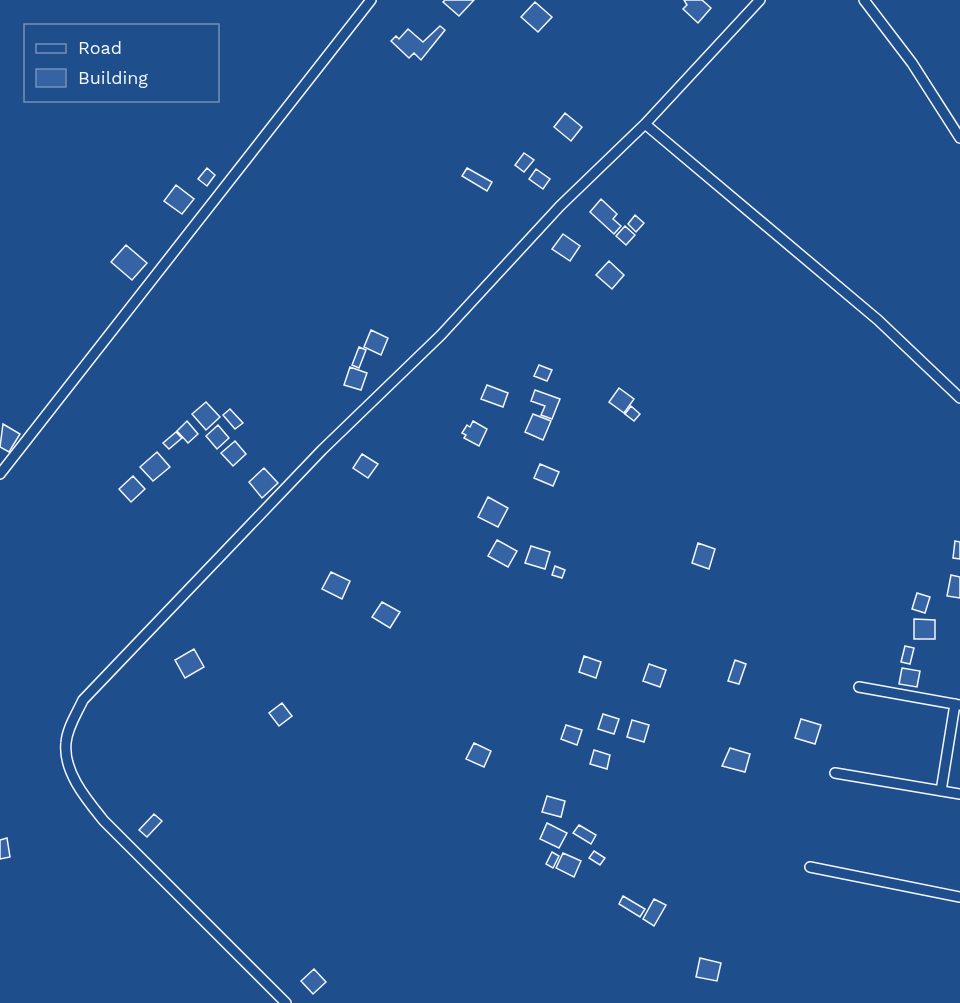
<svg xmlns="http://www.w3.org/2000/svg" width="960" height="1003" viewBox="0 0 960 1003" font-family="'Work Sans',sans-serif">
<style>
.building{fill:#3563a3;stroke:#f2f6ff;stroke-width:1.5}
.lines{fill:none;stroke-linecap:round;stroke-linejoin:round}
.street-casing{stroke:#f2f6ff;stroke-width:12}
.street{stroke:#1f4e8c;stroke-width:9}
</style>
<rect width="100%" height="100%" fill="#1f4e8c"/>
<path class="building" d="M445,0H474L459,16L443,2Z
M684,0H702L711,8L698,23L683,9L687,5Z
M535,2L552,17L538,32L521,17Z
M440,26L445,30L421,60L414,53L409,58L391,41L396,36L399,39L408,29L423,42Z
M565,113L582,127L571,141L554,127Z
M524,153L534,160L524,172L515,165Z
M207,168L215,175L207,186L198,179Z
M467,168L492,182L487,191L462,176Z
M536,169L550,179L543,189L529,179Z
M176,185L194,199L182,214L164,201Z
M601,199L617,214L613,219L621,226L614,234L590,212Z
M635,215L644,223L636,232L628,224Z
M625,226L635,235L626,245L616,236Z
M563,234L580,246L570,261L552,249Z
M126,245L147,263L132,280L111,262Z
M609,261L624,275L612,289L596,275Z
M371,330L388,338L381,355L364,347Z
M359,347L366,350L359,368L352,365Z
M539,365L552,370L547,381L534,376Z
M350,367L367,373L361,390L344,385Z
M487,385L508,393L503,407L481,399Z
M619,388L634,399L624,413L609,402Z
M535,390L560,399L552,419L541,415L545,406L531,401Z
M206,402L220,417L206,430L192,414Z
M631,406L640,414L634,421L625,414Z
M230,409L243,423L235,429L223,415Z
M533,414L551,421L543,440L525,432Z
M187,421L198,434L188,443L177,431Z
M473,421L487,429L479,446L464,438L466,435L462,433L467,425L470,427Z
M3,424L20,434L9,452L0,447Z
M218,425L229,438L217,449L206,436Z
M176,432L182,438L169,449L163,443Z
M235,441L246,454L233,466L221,453Z
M157,452L170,467L153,481L140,467Z
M362,454L378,464L368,478L353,468Z
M540,464L559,472L553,486L534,478Z
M264,468L278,483L262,498L249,482Z
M133,476L145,489L131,502L119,489Z
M488,497L508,508L498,527L478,517Z
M497,540L517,551L508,567L488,556Z
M955,541L960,542V559L953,558Z
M698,543L715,549L709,569L692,563Z
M531,546L550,552L545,569L525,563Z
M555,566L565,570L562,578L552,575Z
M331,572L350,581L342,599L322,589Z
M951,575L960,577V598L947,596Z
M917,593L930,597L925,613L912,609Z
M382,602L400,612L390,628L372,617Z
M914,619L935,620V639H914Z
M905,646L914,648L910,664L901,662Z
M194,649L204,667L185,678L175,660Z
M584,656L601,662L596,678L579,672Z
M735,660L746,664L739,684L728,681Z
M649,664L666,670L660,687L643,681Z
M902,668L920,671L917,687L899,684Z
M282,703L292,716L279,726L269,713Z
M603,714L619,719L614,734L598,729Z
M801,719L821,725L815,744L795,738Z
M632,720L649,725L644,742L627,737Z
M566,725L582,730L577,745L561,739Z
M474,743L491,751L484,767L466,759Z
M730,748L750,754L745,772L722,766Z
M594,750L610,755L607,769L590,764Z
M547,796L565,801L561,817L542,812Z
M154,814L162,821L147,837L139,830Z
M547,823L567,833L559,848L540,839Z
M579,825L596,835L591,844L573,833Z
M7,838L10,857L0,859V840Z
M594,851L605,858L600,865L589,858Z
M552,852L559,856L553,868L546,864Z
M563,853L581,861L574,877L556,868Z
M623,896L645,909L640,917L619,904Z
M654,899L666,905L654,926L643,919Z
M700,958L721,963L717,981L696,977Z
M314,969L326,982L313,994L301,981Z"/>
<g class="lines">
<defs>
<path id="street" d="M864,0L912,63L960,138
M645,124L878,320L960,398
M0,474L371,0
M859,687L960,705
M835,773L960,794
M941,791L955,704
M810,867L960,897
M286,1003L104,821C87,800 63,772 66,743C67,728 77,713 83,700L322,450L441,335L560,206L645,124L760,0"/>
</defs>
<use href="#street" class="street-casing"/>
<use href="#street" class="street"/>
</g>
<rect x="24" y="24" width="195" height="78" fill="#1f4e8c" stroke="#7391ba" stroke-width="1.5"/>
<rect x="36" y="44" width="30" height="9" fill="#1f4e8c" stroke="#7391ba" stroke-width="1.5"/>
<text x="78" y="54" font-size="18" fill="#f2f6ff">Road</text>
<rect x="36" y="69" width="30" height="18" fill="#3563a3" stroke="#7391ba" stroke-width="1.5"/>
<text x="78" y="84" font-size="18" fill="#f2f6ff">Building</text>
</svg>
